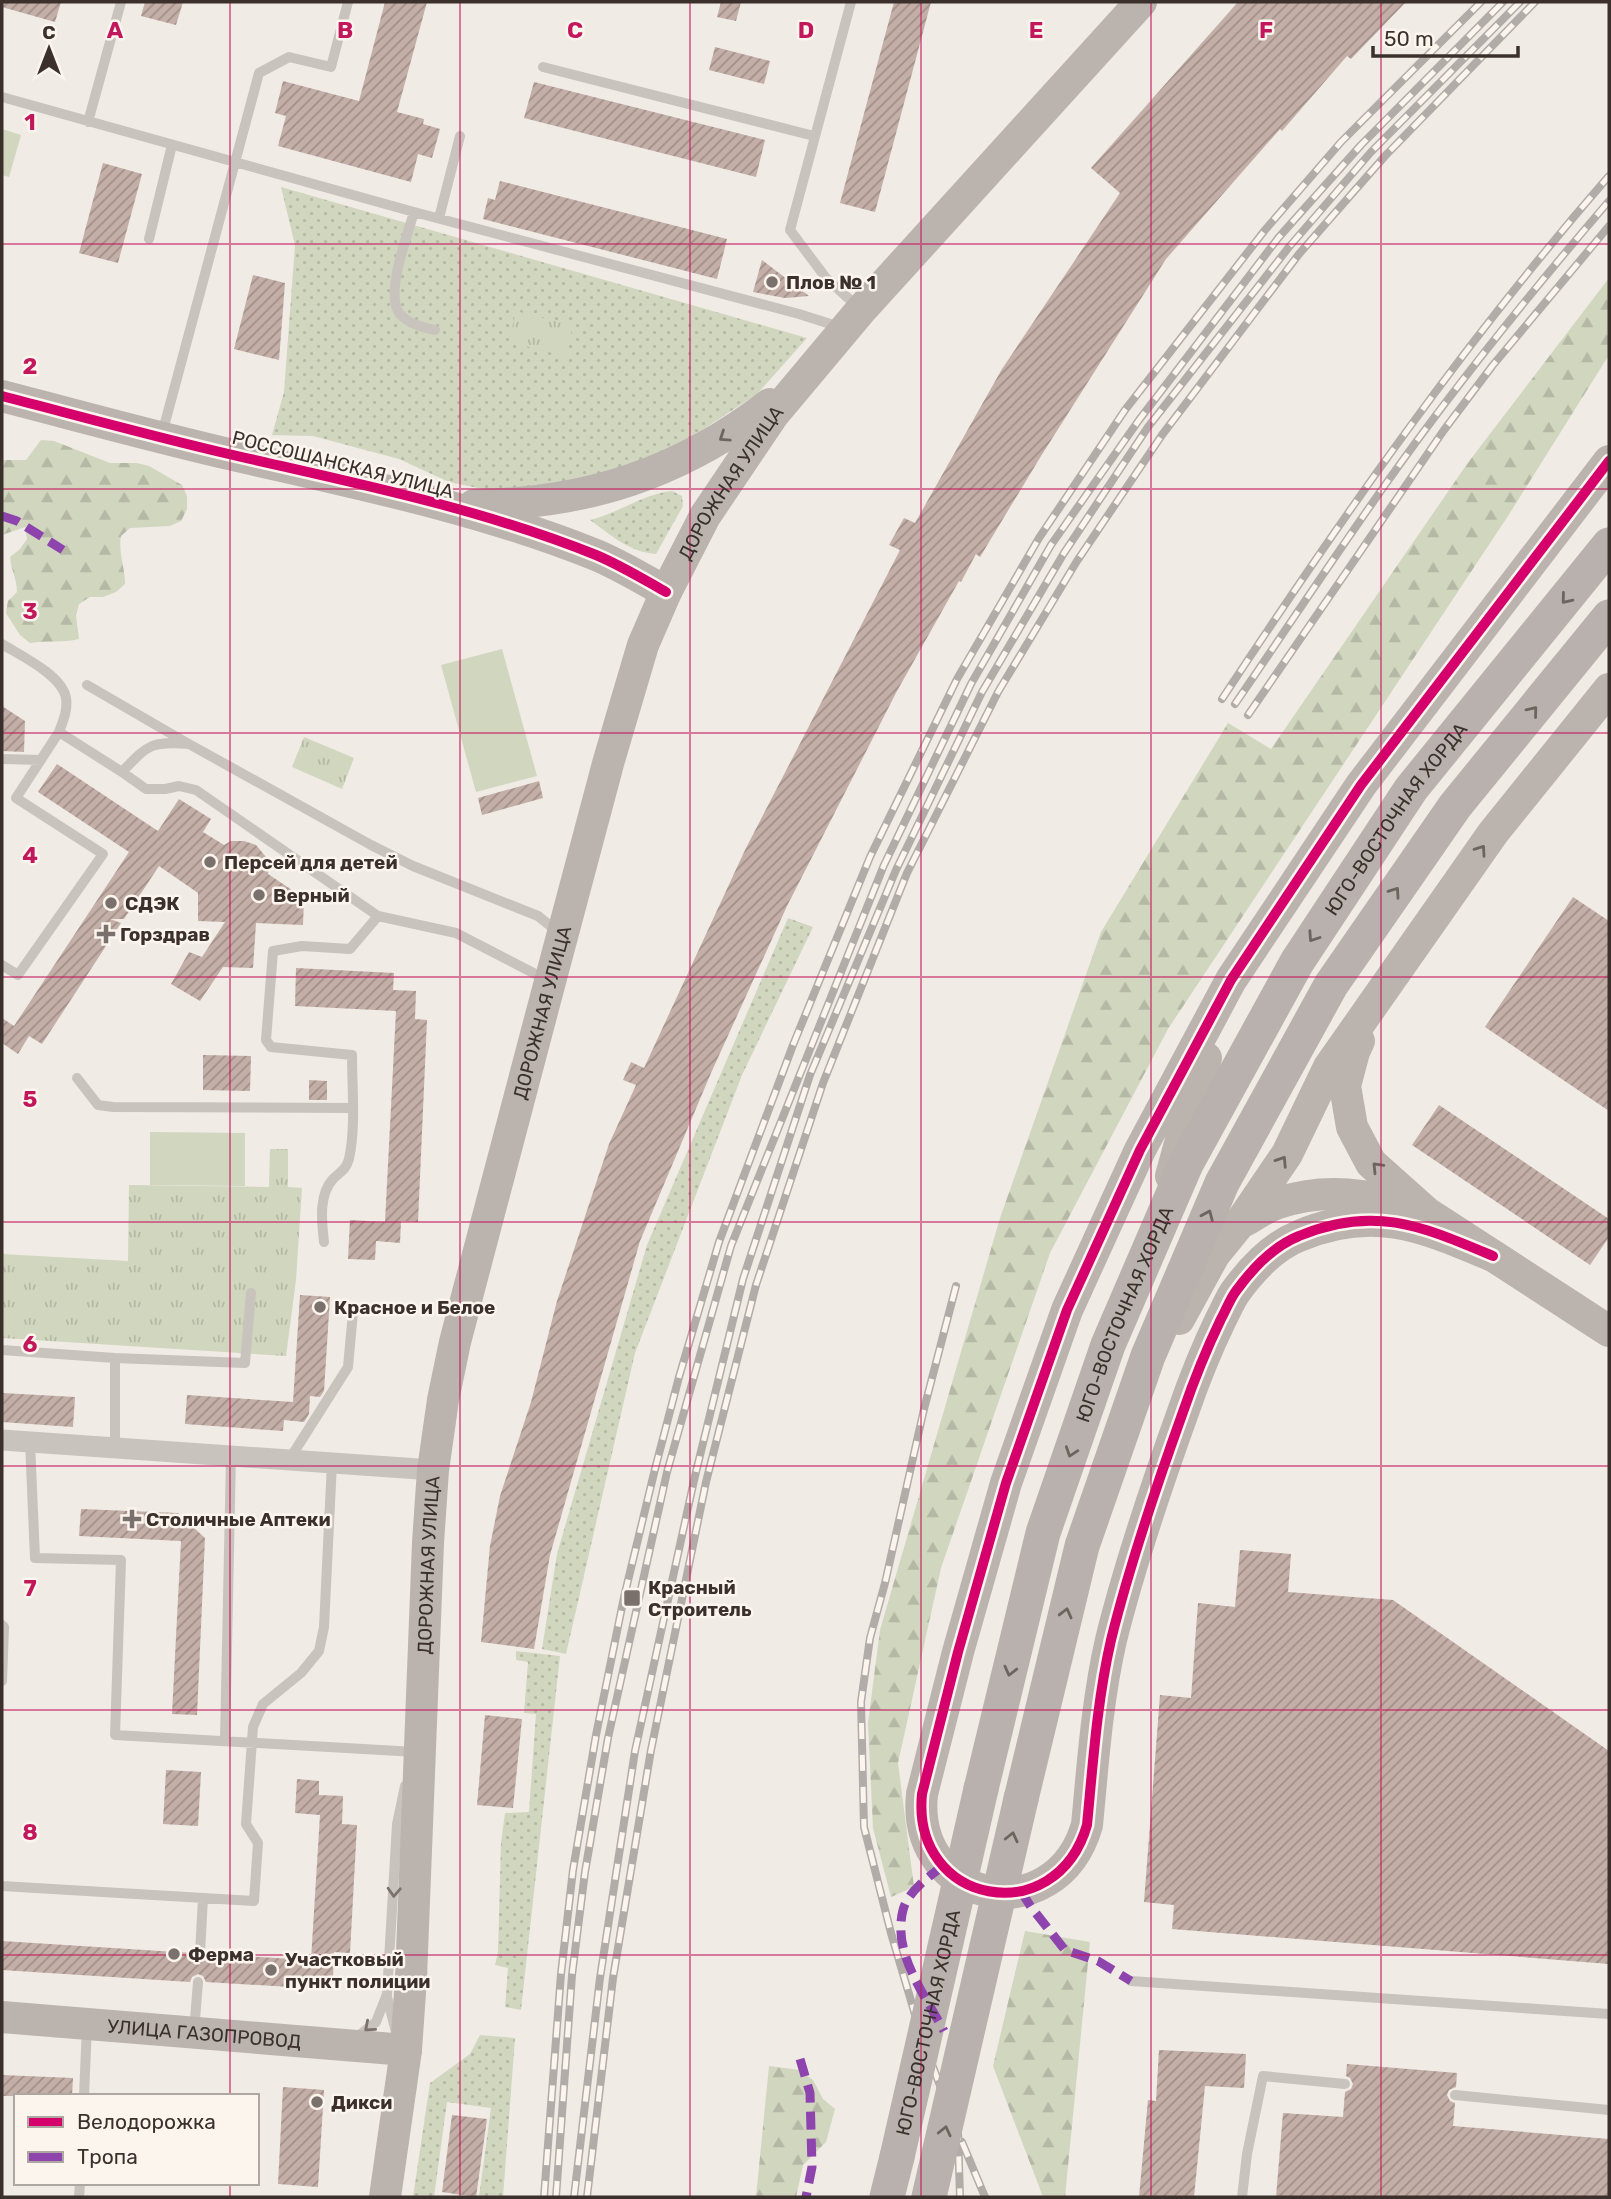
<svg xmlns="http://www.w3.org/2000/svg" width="1611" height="2199" viewBox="0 0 1611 2199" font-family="Rubik,sans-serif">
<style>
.grass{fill:url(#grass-dots)}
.forest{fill:url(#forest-firs)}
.park{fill:url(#park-tufts)}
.pitch{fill:#d1d6bf}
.building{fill:url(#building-hatch)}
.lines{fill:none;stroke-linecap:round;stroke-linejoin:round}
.lane{stroke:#c9c3be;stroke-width:10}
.street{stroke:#c9c3be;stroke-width:21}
.secondary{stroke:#bab3ae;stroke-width:32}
.primary{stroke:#b8b1ad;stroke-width:35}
.rail-casing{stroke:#b1aca8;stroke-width:8}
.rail{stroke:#fbf5ee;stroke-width:5;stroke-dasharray:16;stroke-linecap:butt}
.primary-bridge{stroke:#b8b1ad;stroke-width:35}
.quiet{stroke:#8e44ad;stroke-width:9;stroke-dasharray:18 9;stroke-linecap:butt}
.cycleway-casing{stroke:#fbf5ee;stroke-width:15}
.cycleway{stroke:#d6006c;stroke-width:10}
.oneway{stroke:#6e645f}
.oneway2{stroke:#6d645f}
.oneway3{stroke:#7b726d}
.grid{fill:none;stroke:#c2185b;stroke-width:2;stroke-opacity:0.55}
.poi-dot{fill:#7a716c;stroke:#fbf5ee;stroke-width:2.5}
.labels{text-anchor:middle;stroke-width:5;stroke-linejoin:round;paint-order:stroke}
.poi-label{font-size:19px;font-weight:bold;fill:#3b302b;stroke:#fbf5ee;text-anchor:start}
.street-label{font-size:19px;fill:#3b302b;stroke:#fbf5ee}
.grid-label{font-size:23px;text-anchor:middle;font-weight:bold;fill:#c2185b;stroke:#fbf5ee;stroke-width:5;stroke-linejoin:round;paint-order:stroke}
</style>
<defs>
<pattern id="grass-dots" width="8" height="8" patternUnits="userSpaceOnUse" patternTransform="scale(1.75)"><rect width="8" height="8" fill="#d1d6bf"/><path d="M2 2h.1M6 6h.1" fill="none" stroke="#b4b8a4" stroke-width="1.8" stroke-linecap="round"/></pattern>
<pattern id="forest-firs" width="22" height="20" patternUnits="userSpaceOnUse" patternTransform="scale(1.75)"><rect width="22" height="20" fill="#d1d6bf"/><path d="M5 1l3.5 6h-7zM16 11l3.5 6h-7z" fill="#b4b8a4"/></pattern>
<pattern id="park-tufts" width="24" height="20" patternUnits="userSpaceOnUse" patternTransform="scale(1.75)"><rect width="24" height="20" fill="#d1d6bf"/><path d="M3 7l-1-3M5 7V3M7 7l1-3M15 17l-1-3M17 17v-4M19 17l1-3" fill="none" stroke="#b4b8a4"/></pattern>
<pattern id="building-hatch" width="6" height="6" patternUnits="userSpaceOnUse" patternTransform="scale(1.75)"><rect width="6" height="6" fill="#c3afa7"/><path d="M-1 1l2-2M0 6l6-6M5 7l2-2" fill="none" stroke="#a08f88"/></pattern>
</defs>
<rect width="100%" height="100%" fill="#f0ebe5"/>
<path class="grass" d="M281,187L807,338L757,394L672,450L614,473L513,495L449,482L399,459L313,436L272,435L284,392L295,245Z
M672,491L682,496L683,506L656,554C629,552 611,535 590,520C619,513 643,494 672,491Z
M788,918L813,927L742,1075L635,1353L566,1654L542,1649L557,1554L647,1245Z
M516,1651L560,1656L521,2010L505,2007L508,1968L495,1965L498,1952L501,1843L505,1813L529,1812L536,1714L524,1713L528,1662L516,1660Z
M480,2035L515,2038L503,2197H479L491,2108L447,2102L434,2197H413L430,2083L470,2054Z"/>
<path class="forest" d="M1609,278V355L1508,516L1168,1029L1050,1253L941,1568L898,1763L914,1887L891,1897L873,1828L868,1723L880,1630L1000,1218L1101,932L1228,723L1271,749L1467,464Z
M41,440L54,441L110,463H137L149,466L182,485L187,496V509L181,521L170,526L130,528L121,536C118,552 125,567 125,584L116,592L103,597H90L79,604L76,616L79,639C63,643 47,640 30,643L20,635L6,613L8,601L17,592C17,579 11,570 10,557L20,549L27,539L25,527L2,535V460H26Z
M1025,1931L1090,1942L1065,2197H1043L993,2066Z
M769,2066L799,2070L813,2080L823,2099L835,2109L826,2142L803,2165L796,2197H756Z"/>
<path class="park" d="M516,311L573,326L565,356L509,342Z
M304,737L354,758L342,789L292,767Z
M270,1149H288V1187L302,1188L296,1280L286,1356L2,1338V1254L128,1261L129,1185L269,1187Z"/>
<path class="pitch" d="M2,129L21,135L9,177L2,175Z
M502,649L537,776L476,792L441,665Z
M150,1132L245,1133V1186L150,1185Z"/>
<path class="building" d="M2,2H61L55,22L2,7Z
M145,2H183L176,25L141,16Z
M385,2H427L397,112L424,119L423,124L440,129L432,158L418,154L411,182L278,146L286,116L275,113L283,81L359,101Z
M721,2H741L736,21L717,17Z
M894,2H931L875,212L840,203Z
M1238,2H1406L1351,59L1347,56L1282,131L1280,129L1166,259L1041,456L980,557L976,554L961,582L959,581L897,691L787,906L711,1073L640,1241L550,1555L534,1649L481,1642L490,1546L500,1496L531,1402L557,1301L609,1144L636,1085L623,1080L631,1062L644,1068L745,850L900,550L889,545L904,518L915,523L1002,369L1120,193L1091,168Z
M715,47L770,61L764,84L709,70Z
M534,82L765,140L756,177L524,118Z
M103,163L142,174L118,263L79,253Z
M500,181L727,239L717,279L483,219L488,198L495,200Z
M762,260L809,296L785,298L753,292Z
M253,275L285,283L279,360L234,349Z
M2,706L25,721L24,752L2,751Z
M57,764L158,831L179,799L211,819L203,832L224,845L231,841H244L256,845L266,857L269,866L268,874L304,898L303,925L256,923L253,968L223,967L200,1001L171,984L189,952L202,957L225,922L198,921V893L159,866L124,919H110L121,923L42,1044L29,1036L18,1054L2,1043V1018L14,1026L129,852L38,792Z
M539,781L543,798L482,815L478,798Z
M1573,897L1609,921V1111L1485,1027Z
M296,968L394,973L393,990L416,991L415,1019L427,1020L418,1222L401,1221L400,1243L376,1241L375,1260L348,1259L350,1220L385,1222L396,1011L295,1006Z
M203,1055L251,1056L250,1091L203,1090Z
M309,1080L327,1081V1100H309Z
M1439,1105L1609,1219V1237L1590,1265L1412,1145Z
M300,1295L330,1297L324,1391L320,1397L310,1396L309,1414L304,1422L284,1420L283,1431L185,1424L187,1395L293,1402Z
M2,1393L75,1397L73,1427L2,1422Z
M81,1509L178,1513L205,1538L197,1715L172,1714L181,1541L79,1536Z
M1240,1550L1291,1554L1288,1592L1393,1600L1609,1751V1964L1172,1929L1174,1905L1144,1902L1160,1695L1191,1698L1198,1603L1235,1607Z
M485,1715L522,1719L513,1808L477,1805Z
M166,1770L201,1772L198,1826L163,1824Z
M297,1779L319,1781V1795L343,1796L342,1824L357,1825L350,1953L334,1952L333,1978L308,1976L307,1988L206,1982L203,1976L198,1974L192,1977L190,1982L2,1970V1941L192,1953L193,1957L199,1961L204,1960L208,1954L311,1960L320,1815L295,1813Z
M1159,2050L1246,2054L1244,2088L1205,2086L1194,2197H1139L1148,2100L1156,2101Z
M1347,2064L1457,2073L1456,2087L1449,2090L1447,2095L1450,2101L1455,2103L1453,2126L1609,2139V2197H1276L1283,2113L1343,2117L1345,2092L1351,2089L1353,2084L1350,2078L1346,2076Z
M2,2075L73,2078L72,2096H2Z
M283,2087L324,2090L318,2187L278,2184Z
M452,2115L487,2119L476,2197L442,2192Z"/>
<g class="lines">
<path class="lane" d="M851,2L790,230L826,278L859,308
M543,67L814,136
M2,97L414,212L799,314L843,328
M88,122L121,2
M414,212C408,234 384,295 400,314C409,324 422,327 435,330
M439,218L460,136
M149,239L172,145
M162,434L259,73L289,57L331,67L348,2
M2,644C21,656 62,675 66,698C68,710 63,721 59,732
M87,685L187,743
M2,759L41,760
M122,772L146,789H165L179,786L196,790L378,916
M2,965L18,975L103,854L16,798L59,732L122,772C148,745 150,741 189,744L371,845L413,866L538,916L558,932
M77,1078L98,1105L113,1107L352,1108
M324,1242C322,1223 318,1195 333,1179C340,1172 346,1170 349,1159C356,1126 352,1089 352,1055L271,1047L266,1040L273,951L302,946L350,949L378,916L456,933L547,980
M2,1350L115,1358L245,1363L251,1293
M115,1358V1449
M30,1442L35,1558L121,1560L115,1735L416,1752
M289,1460L348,1367L353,1312
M2,1625L4,1627L2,1681
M225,1741L231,1456
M2,1886L254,1901L258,1843L246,1824L253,1727L263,1704L301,1673L319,1651L324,1627L332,1463
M200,1953L203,1898
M1131,1981L1609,2014
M387,1997L396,2032
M194,2032L198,1982
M357,2037L376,2022L387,1994L397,1824L405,1786
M1455,2095L1609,2110
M84,2096L87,2026
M79,2197L80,2183
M1242,2197L1247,2154L1263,2076L1345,2084"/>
<path class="street" d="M2,1440L433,1470"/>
<g class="secondary">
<path d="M2,396C79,416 155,437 233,455C355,483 479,508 596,555C620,565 643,579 666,592"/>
<path d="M474,505C586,504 681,473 770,404"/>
<path d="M1359,1041L1354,1052L1345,1086L1352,1127L1371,1163L1427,1213L1609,1331"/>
<path d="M1171,1176L1187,1118L1206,1058"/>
<path d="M1244,1221C1255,1215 1266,1207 1278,1203C1326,1187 1369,1194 1416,1209"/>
<path d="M1493,1256C1424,1227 1374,1204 1299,1236C1274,1246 1252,1269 1236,1291C1230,1299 1226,1310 1221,1319C1206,1350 1194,1380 1183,1412C1156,1487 1130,1563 1111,1640C1097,1701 1093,1763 1087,1825C1056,1932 911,1905 922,1794L958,1652L1006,1483L1067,1310L1140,1150L1231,980L1361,785L1609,461"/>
<path d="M1179,1319L1214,1255L1240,1223L1287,1154L1329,1067L1493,833L1609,689"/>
<path id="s1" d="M2,2017L406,2050"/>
<path id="s2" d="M385,2197L406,2050L411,1978L428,1543L433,1470L443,1400L455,1342L543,1008L609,760L643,645L666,592L705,516L773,415L861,310L1141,2"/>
</g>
<g class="primary">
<path id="s3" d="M981,1789L1043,1533L1108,1345L1186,1164L1297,962L1411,789L1609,545"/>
<path d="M1021,1799L1082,1546L1148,1356L1222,1183L1331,985L1455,806L1609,617"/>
<path d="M887,2197L897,2157"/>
</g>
<defs>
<path id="rail" d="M1222,699C1342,517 1466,340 1609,176
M1235,704C1285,631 1334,557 1385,485C1455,386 1531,292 1609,201
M1248,715L1444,430L1493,365L1609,226
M956,1286L924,1409L885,1583L870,1638L861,1702L864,1827L891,1933L922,2038L958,2133L960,2197
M962,2142L985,2197
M544,2197L561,1974L573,1870L596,1735L624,1597L655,1469L679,1377L719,1242L793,1045L870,857L957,679L1039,538L1125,410L1265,230L1341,142L1481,2
M556,2197L572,1975L585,1872L608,1738L667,1472L731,1246L884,865L971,684L1051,545L1139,420L1279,237L1361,145L1503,2
M574,2197L600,1978L635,1751L695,1476L743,1279L810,1075L896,870L982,692L1064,553L1148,427L1289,247L1371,152L1520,2
M587,2197L613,1978L651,1750L706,1482L756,1285L823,1083L907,873L998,692L1077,561L1162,435L1299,254L1385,156L1535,2"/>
</defs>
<use href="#rail" class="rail-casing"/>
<use href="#rail" class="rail"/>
<g class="primary-bridge">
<path id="s4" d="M897,2157L981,1789"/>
<path d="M929,2197L1021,1799"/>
</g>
<path class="quiet" d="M2,516L17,521L63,550
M943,1866C929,1876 907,1893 903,1910C892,1953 925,1995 944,2031
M1021,1891L1031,1907L1065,1950L1098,1961L1131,1981
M800,2059L810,2093L812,2167L806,2197"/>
<defs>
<path id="cycleway" d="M2,396C79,416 155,437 233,455C355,483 479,508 596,555C620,565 643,579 666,592
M1493,1256C1424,1227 1374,1204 1299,1236C1274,1246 1252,1269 1236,1291C1230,1299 1226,1310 1221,1319C1206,1350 1194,1380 1183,1412C1156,1487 1130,1563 1111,1640C1097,1701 1093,1763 1087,1825C1056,1932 911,1905 922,1794L958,1652L1006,1483L1067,1310L1140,1150L1231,980L1361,785L1609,461"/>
</defs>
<use href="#cycleway" class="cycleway-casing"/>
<use href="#cycleway" class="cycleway"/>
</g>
<defs><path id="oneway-chevron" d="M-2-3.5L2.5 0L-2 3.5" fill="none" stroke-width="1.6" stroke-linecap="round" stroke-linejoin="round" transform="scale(1.75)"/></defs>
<g class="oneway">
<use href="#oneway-chevron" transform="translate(724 437) rotate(146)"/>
<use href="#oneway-chevron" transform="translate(1481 850) rotate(-55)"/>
<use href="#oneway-chevron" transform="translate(1282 1161) rotate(-57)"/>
<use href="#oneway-chevron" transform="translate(1377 1167) rotate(-134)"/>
</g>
<g class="oneway2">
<use href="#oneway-chevron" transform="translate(1566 599) rotate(129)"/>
<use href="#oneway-chevron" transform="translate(1533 711) rotate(-51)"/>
<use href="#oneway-chevron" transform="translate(1395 892) rotate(-55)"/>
<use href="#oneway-chevron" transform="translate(1313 937) rotate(124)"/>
<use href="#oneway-chevron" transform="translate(1208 1215) rotate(-67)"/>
<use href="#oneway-chevron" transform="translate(1071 1452) rotate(109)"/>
<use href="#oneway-chevron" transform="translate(1066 1613) rotate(-76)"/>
<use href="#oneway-chevron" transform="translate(1010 1671) rotate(104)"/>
<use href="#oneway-chevron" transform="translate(1012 1837) rotate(-77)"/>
<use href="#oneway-chevron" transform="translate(945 2131) rotate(-77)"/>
</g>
<g class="oneway3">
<use href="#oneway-chevron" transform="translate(394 1892) rotate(93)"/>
<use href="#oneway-chevron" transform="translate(369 2027) rotate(139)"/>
</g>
<path class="grid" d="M230,2V2096M460,2V2197M690,2V2197M921,2V2197M1151,2V2197M1381,2V2197M2,244H1609M2,489H1609M2,733H1609M2,977H1609M2,1222H1609M2,1466H1609M2,1710H1609M2,1955H1609M230,2183V2197"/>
<g class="poi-dot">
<circle cx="772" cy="282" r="7"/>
<circle cx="210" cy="862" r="7"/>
<circle cx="259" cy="895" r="7"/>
<circle cx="111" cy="903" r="7"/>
<path d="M102.5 923.5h7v7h7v7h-7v7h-7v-7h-7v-7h7z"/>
<circle cx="320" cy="1307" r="7"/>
<path d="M128.5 1508.5h7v7h7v7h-7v7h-7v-7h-7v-7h7z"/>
<rect x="623" y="1589" width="18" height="18" rx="3.5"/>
<circle cx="174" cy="1954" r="7"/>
<circle cx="271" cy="1970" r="7"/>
<circle cx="317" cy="2102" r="7"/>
</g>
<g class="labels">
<g class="poi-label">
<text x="786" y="289">Плов № 1</text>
<text x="224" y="869">Персей для детей</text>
<text x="273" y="902">Верный</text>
<text x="125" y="910">СДЭК</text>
<text x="120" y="941">Горздрав</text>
<text x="334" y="1314">Красное и Белое</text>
<text x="146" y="1526">Столичные Аптеки</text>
<text x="648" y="1594">Красный<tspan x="648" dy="22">Строитель</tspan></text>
<text x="188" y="1961">Ферма</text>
<text x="285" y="1966">Участковый<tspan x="285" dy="22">пункт полиции</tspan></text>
<text x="331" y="2109">Дикси</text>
</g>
<g class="street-label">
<text transform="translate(343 464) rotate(14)" y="7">РОССОШАНСКАЯ УЛИЦА</text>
<text dy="7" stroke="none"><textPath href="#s2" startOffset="1766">ДОРОЖНАЯ УЛИЦА</textPath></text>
<text dy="7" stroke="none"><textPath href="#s3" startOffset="1064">ЮГО-ВОСТОЧНАЯ ХОРДА</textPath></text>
<text dy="7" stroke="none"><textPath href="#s2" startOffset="1200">ДОРОЖНАЯ УЛИЦА</textPath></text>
<text dy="7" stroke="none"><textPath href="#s3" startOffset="497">ЮГО-ВОСТОЧНАЯ ХОРДА</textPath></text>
<text dy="7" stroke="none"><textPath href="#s2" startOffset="634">ДОРОЖНАЯ УЛИЦА</textPath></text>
<text dy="7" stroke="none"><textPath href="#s4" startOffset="138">ЮГО-ВОСТОЧНАЯ ХОРДА</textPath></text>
<text dy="7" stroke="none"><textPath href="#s1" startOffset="203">УЛИЦА ГАЗОПРОВОД</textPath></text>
</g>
</g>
<g class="grid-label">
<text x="115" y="38">A</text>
<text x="345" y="38">B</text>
<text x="575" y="38">C</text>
<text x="806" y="38">D</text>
<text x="1036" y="38">E</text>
<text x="1266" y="38">F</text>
<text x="30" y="130">1</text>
<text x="30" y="374">2</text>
<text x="30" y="619">3</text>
<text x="30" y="863">4</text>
<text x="30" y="1107">5</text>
<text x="30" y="1352">6</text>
<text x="30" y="1596">7</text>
<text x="30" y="1840">8</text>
</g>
<rect width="1611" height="2199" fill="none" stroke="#3b302b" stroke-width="7"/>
<rect x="14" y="2094" width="245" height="91" fill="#fbf5ee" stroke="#aea6a0" stroke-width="2"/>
<rect x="28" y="2117" width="35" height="10" fill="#d6006c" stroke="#aea6a0" stroke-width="2"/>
<text x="77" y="2129" font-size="21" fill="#3b302b">Велодорожка</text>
<rect x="28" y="2152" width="35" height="10" fill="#8e44ad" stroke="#aea6a0" stroke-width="2"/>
<text x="77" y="2164" font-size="21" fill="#3b302b">Тропа</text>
<g transform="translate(49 49)" stroke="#fbf5ee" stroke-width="5" paint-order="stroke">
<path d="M0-5L12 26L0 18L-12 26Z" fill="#3b302b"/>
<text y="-10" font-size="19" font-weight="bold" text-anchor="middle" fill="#3b302b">С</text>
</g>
<path d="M1373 46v10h145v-10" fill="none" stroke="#3b302b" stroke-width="3.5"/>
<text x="1384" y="46" font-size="21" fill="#3b302b" stroke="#fbf5ee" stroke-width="5" paint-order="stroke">50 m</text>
</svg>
